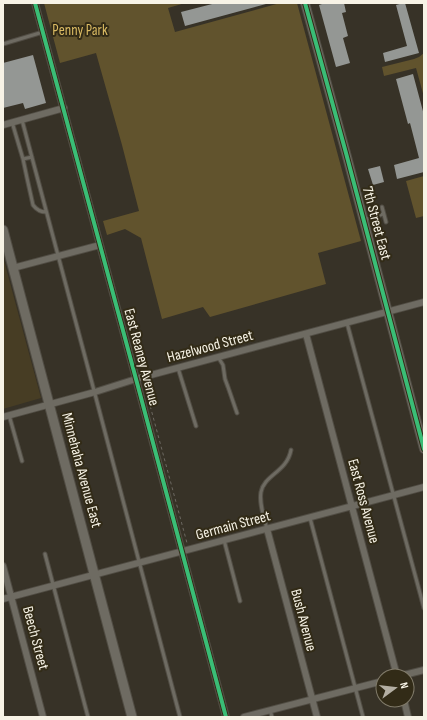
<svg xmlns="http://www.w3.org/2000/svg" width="427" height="720" viewBox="0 0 427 720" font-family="'Sofia Sans Condensed',sans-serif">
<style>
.built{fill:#473d24}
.green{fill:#61532d}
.building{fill:#949794}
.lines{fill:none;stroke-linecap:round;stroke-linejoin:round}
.service-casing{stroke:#514d44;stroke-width:5}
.minor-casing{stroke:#514d44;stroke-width:8}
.tertiary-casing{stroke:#514d44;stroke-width:10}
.secondary-casing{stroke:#514d44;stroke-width:11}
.path{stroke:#6c6861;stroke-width:1;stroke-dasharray:3 3;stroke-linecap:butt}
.service{stroke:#6e6b62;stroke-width:3}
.minor{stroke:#6e6b62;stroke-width:6}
.tertiary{stroke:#6e6b62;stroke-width:8}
.secondary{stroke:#6e6b62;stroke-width:9}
.cycleway-casing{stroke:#322b17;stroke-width:6}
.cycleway{stroke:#3abd76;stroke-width:4}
.labels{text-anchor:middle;stroke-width:4;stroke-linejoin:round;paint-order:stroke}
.park-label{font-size:15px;fill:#dbbb63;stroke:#322b17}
.street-label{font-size:15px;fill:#f7f3e6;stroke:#322b17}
</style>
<rect width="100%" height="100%" fill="#373227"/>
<path class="built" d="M3,257L41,398L3,409Z"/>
<path class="green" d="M44,3H185L168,8L175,32L280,3H297L361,241L318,253L326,284L210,317L203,307L162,319L141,238L125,229L107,235L103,221L139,211L122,145L96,53L60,63Z
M424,53V97L416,68L384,76L382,67L414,59L419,57Z
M424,176V216L416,218L406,181Z"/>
<path class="building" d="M216,3H266V4L185,26L181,12Z
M325,3H344L346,12L342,13L348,36L343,38L350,63L336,67L319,5Z
M403,3H405L419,53L385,62L383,53L407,46L396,5Z
M33,55L46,103L25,109L23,103L3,108V63Z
M413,74L424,115V172L397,179L394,165L419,158L410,123L408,124L396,79Z
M380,166L384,182L373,185L368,169Z"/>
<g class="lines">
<defs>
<path id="service" d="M3,44L43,32
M22,120L96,398L180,717
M12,122L23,159L32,157
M23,159L27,178L33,205C36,209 41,212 46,212
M382,207L386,222
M364,220L383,214
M347,323L424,608
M218,357L223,365L225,379L228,387L237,413
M178,368L196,426
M9,415L22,461
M310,518L363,717
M267,529C264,517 259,504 261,492C264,475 287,472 291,450
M224,540L240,601
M45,554L88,717
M270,710L272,717"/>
<path id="minor" d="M35,3L136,379L226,717
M3,125L64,108
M13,268L100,245
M306,334L397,676
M3,417L95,392L136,379L424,302
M267,529L317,717
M3,566L43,717
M3,599L424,487
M400,676L424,670
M404,700L408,717
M244,717L383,681"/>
<path id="tertiary" d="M305,3L346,153L424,449"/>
<path id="secondary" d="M3,230L132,717"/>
</defs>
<use href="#service" class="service-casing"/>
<use href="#minor" class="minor-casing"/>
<use href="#tertiary" class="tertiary-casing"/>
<use href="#secondary" class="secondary-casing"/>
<path class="path" d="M144,383L187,543L186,544"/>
<use href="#service" class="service"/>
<use href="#minor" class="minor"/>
<use href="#tertiary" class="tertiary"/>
<use href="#secondary" class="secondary"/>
<defs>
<path id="cycleway" d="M35,3L136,379L226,717
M305,3L346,153L424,449"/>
</defs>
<use href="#cycleway" class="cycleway-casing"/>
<use href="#cycleway" class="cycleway"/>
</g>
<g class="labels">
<g class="park-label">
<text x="80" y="35">Penny Park</text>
</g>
<g class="street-label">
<text transform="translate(377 223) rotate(75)" y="5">7th Street East</text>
<text transform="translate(210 346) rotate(-15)" y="5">Hazelwood Street</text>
<text transform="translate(142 357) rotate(75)" y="5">East Reaney Avenue</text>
<text transform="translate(82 470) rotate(75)" y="5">Minnehaha Avenue East</text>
<text transform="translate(364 501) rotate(75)" y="5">East Ross Avenue</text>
<text transform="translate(233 525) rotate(-15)" y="5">Germain Street</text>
<text transform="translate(304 620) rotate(75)" y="5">Bush Avenue</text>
<text transform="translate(36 638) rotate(75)" y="5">Beech Street</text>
</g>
</g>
<rect width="427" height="720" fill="none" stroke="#f7f3e6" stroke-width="8"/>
<g transform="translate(395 688) rotate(75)"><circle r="19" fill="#322b17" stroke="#817b6a"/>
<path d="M0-3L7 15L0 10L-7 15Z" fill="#b4afa3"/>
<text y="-6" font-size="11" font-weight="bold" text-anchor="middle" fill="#f7f3e6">N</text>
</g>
</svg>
